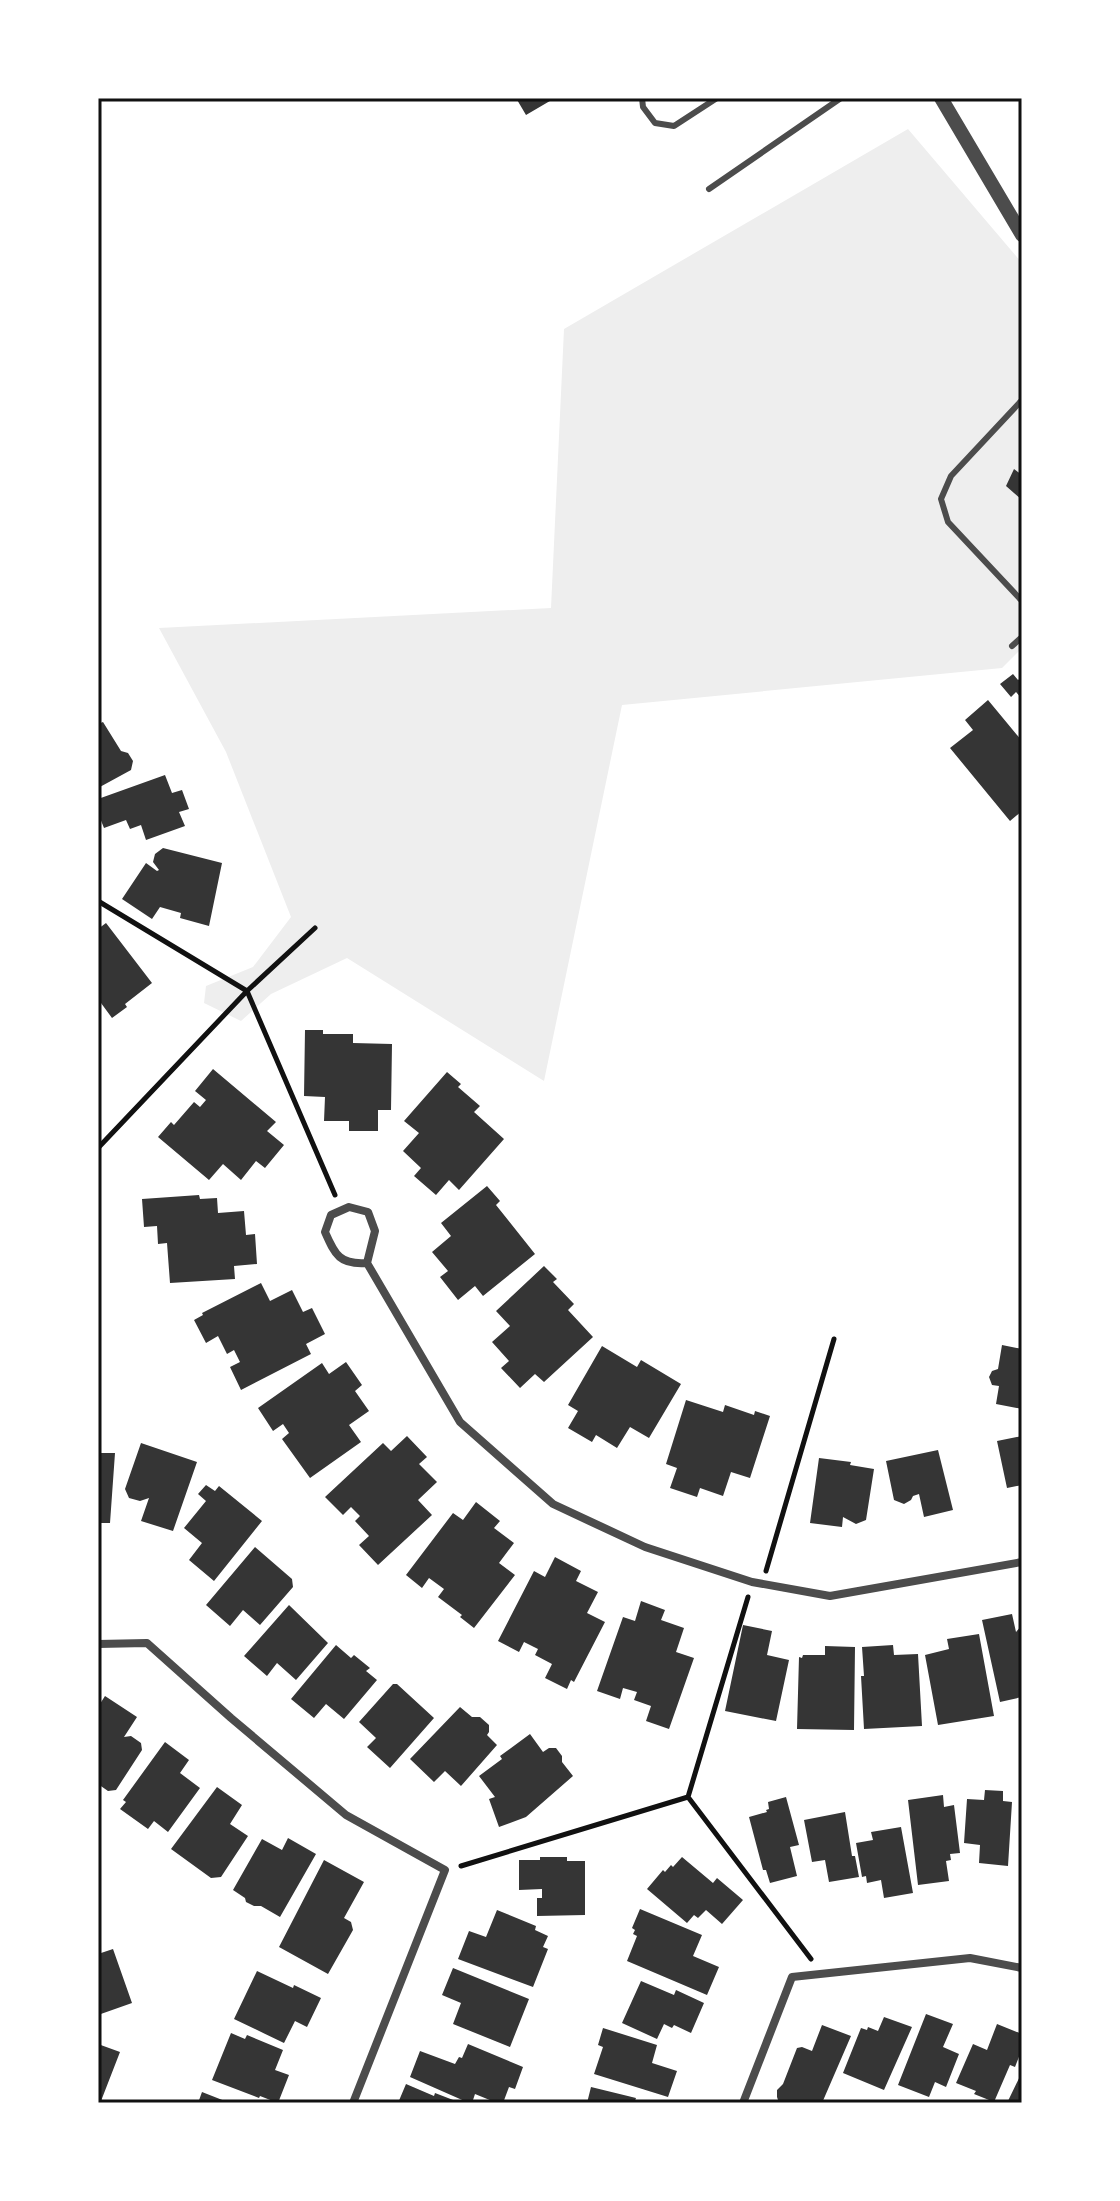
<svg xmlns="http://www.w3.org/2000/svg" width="1120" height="2201" viewBox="0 0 1120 2201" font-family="Lato,sans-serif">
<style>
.green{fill:#eee}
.building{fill:#353535}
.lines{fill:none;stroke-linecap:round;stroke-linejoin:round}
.path{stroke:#111;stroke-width:5}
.service{stroke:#4c4c4c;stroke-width:6}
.minor{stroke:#4c4c4c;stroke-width:8}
.tertiary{stroke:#4c4c4c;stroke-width:14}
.neatline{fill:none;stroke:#111;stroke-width:3}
</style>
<rect width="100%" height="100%" fill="#fff"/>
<path class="green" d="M908,129L1022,263V648L1002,668L622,705L544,1081L347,958L271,994L241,1021L204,1003L206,986L253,967L291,917L226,752L159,628L551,608L564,329Z"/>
<path class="building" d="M516,98H555L526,115Z
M1014,469L1022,475V500L1006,486Z
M1013,674L1018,680L1022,677V699L1016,692L1011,697L1000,684Z
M988,700L1022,741V811L1010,821L950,748L973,730L965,720Z
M103,722L121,751L128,753L133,761L131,770L98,788V724Z
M165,775L172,793L182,790L189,809L179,812L185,826L146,840L141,825L130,829L126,820L104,828L98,813V799Z
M163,848L222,863L209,926L180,918L181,913L160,907L152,919L122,899L146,863L157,871L159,870L153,862L155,854Z
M106,923L152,983L125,1004L127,1007L112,1018L101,1003L98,1005V929Z
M305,1030H323V1034H353V1043L392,1044L391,1110H378V1131H349V1121H324L325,1097L304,1096Z
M213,1069L276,1122L267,1131L284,1145L265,1168L256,1161L241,1180L223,1164L209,1180L158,1137L171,1122L174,1125L194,1102L200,1107L206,1100L195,1091Z
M447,1072L461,1084L458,1087L480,1106L474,1112L504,1139L459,1190L449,1180L436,1195L414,1176L421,1168L403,1151L419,1133L404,1121Z
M487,1186L500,1201L496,1205L535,1254L483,1296L475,1286L458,1300L440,1277L448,1271L432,1252L451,1236L441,1223Z
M199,1195L200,1199L217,1198L218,1213L244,1211L246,1235L255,1234L257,1264L234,1266L235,1279L170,1283L167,1243L158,1244L157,1226L144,1227L142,1199Z
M544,1266L557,1279L553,1282L574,1304L568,1310L593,1337L544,1382L535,1374L520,1388L501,1368L509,1361L492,1342L510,1326L496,1311Z
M261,1283L270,1301L292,1290L303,1312L312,1308L325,1334L306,1344L311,1354L241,1390L230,1367L240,1362L234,1350L227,1354L218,1336L206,1343L194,1320L203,1315L202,1313Z
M1002,1345L1022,1349V1409L996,1404L999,1386L992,1385L989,1377L992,1371L998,1369Z
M602,1346L637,1367L641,1360L681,1384L649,1438L630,1427L617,1448L596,1435L592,1442L568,1428L578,1411L568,1405Z
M346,1362L362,1385L355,1391L369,1411L349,1425L361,1442L310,1478L282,1439L289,1433L283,1424L273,1431L258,1408L322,1363L329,1374Z
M686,1400L723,1412L725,1405L754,1415L755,1411L770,1416L750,1478L731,1472L723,1496L700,1488L697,1497L670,1488L677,1468L666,1464Z
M407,1436L427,1457L419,1464L437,1482L418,1500L432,1515L378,1565L359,1545L369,1536L355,1521L360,1516L351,1507L343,1515L325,1497L383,1443L391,1451Z
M1022,1436V1485L1007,1488L997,1441Z
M141,1443L197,1462L173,1531L141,1521L149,1498L140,1501L129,1498L125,1489Z
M938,1450L953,1510L924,1517L919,1494L913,1496L911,1500L904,1504L894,1500L886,1461Z
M98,1453H115L110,1523H98Z
M819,1458L851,1462L850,1465L874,1469L866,1520L856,1524L843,1517L842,1527L810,1523Z
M206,1485L215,1491L219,1486L262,1521L214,1581L189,1560L202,1543L184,1528L206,1501L198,1494Z
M476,1502L500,1521L494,1528L514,1543L499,1563L515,1575L474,1628L460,1617L462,1615L438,1597L444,1589L429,1578L422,1588L406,1575L453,1513L463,1520Z
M255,1547L292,1579L293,1587L260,1625L243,1610L230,1626L206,1605Z
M555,1557L581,1571L576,1581L598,1592L587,1613L605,1622L574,1682L571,1680L567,1689L545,1678L552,1664L535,1655L538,1649L524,1642L519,1652L498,1641L534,1571L545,1577Z
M641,1601L665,1610L661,1620L684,1628L676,1652L694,1658L669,1729L646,1721L651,1706L634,1700L637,1692L623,1688L620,1699L597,1691L623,1617L635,1621Z
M289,1605L328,1643L296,1680L277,1663L267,1676L244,1656Z
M1012,1614L1016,1632L1022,1625V1697L1000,1702L982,1620Z
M743,1625L772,1631L767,1655L789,1660L776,1721L725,1711Z
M979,1634L994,1716L938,1725L925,1655L949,1649L947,1639Z
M336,1645L351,1658L354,1655L370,1668L366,1671L377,1680L344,1719L326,1704L314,1718L291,1699Z
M893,1645L894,1655L918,1654L922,1726L864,1729L861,1676H864L862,1647Z
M825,1646L855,1647L854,1730L797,1729L799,1657L802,1658L803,1655H825Z
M393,1684H397L434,1718L390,1768L367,1747L376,1738L359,1722Z
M105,1696L137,1717L124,1737L131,1736L141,1743L142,1750L116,1790L108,1791L98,1784V1707Z
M460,1707L472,1717H480L489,1725V1732L487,1735L497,1745L461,1786L445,1771L434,1782L410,1759Z
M530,1734L543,1752L549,1748H556L562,1756V1762L573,1776L526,1817L499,1827L489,1799L495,1797L479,1776L502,1759L500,1756Z
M165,1742L189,1760L180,1773L200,1788L168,1832L154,1821L148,1829L120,1809L126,1802L123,1800Z
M217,1787L242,1805L230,1824L248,1836L221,1877L211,1878L171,1849Z
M985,1790L1003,1791V1801L1012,1802L1008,1866L979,1863L980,1845L964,1843L967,1799L984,1800Z
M943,1795L944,1807L954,1805L960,1853L950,1854L951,1860L946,1861L949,1881L918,1885L908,1800Z
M786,1797L799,1845L790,1847L797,1876L770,1883L766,1870H763L749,1817L767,1812L766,1810L769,1809L768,1802Z
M845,1812L852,1856H855L859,1877L829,1882L825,1860L812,1862L804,1820Z
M901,1827L913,1893L884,1898L881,1880L867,1883L866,1876L862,1877L856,1843L873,1840L871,1832Z
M288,1838L316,1854L280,1917L261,1906H254L246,1902L245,1898L233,1890L262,1839L282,1850Z
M540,1857H567V1861H585V1915L537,1916V1898H542V1889L519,1890V1860H540Z
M682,1857L713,1883L717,1878L743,1900L722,1924L706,1910L698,1918L694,1915L687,1923L647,1889L663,1870L665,1872L671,1865L673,1867Z
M324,1860L364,1882L344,1918L351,1922L353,1930L328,1974L279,1947Z
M640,1909L702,1935L693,1956L719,1967L707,1995L627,1961L637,1936L633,1934L635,1930L632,1928Z
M497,1910L536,1926L535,1930L548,1936L543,1947L548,1949L533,1987L458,1959L469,1931L486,1937Z
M113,1949L132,2003L98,2015V1954Z
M453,1968L529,1999L510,2047L453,2024L461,2003L442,1995Z
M257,1971L293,1988L294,1985L321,1998L307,2027L295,2021L284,2043L234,2019Z
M641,1981L674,1995L676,1990L704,2003L691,2033L674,2025L672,2028L664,2024L657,2039L622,2023Z
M926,2014L953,2024L943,2047L959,2054L946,2087L935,2082L929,2097L898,2085Z
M884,2017L912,2027L884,2090L843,2073L861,2028L867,2030L868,2027L878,2031Z
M997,2024L1022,2034V2049L1015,2067L1010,2065L994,2102L974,2094L976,2091L956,2083L973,2044L987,2050Z
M822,2025L851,2036L822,2103H779L777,2097V2090L783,2084L797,2048L802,2047L812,2051Z
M603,2028L657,2045L652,2063L677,2071L668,2097L594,2074L603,2047L598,2045Z
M231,2033L245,2039L247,2035L283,2050L275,2070L289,2075L278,2103L260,2096L259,2098L212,2080Z
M98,2044L120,2052L101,2101L98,2100Z
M468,2044L523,2067L515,2089L509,2087L503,2103H497L475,2094L472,2103H469L410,2077L420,2051L455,2064L459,2057L462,2058Z
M1022,2072V2103H1007Z
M406,2084L434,2096L435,2093L461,2103H398Z
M591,2087L636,2098L635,2101L641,2103H587Z
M202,2092L230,2103H198Z"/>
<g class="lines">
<path class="path" d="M98,901L247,991L315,928
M98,1148L247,991L335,1195
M766,1571L834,1339
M688,1797L811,1959
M461,1866L688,1797L748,1597"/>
<path class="service" d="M642,98L643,107L655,123L674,126L717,98
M709,189L841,98
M1022,400L951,476L941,499L948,522L1022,601
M1012,646L1022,637"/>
<path class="minor" d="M367,1263C340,1265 335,1255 325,1232L331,1215L349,1207L368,1212L375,1231L367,1263L460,1422L553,1504L645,1547L752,1582L830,1596L1022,1562
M98,1644L147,1643L231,1718L346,1815L445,1870L353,2103
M743,2103L792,1977L970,1958L1022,1968"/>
<path class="tertiary" d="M941,98L1022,235"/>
</g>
<rect width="1120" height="2201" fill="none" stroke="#ffffff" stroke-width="200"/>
<rect x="100" y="100" width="920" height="2001" class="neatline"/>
</svg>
